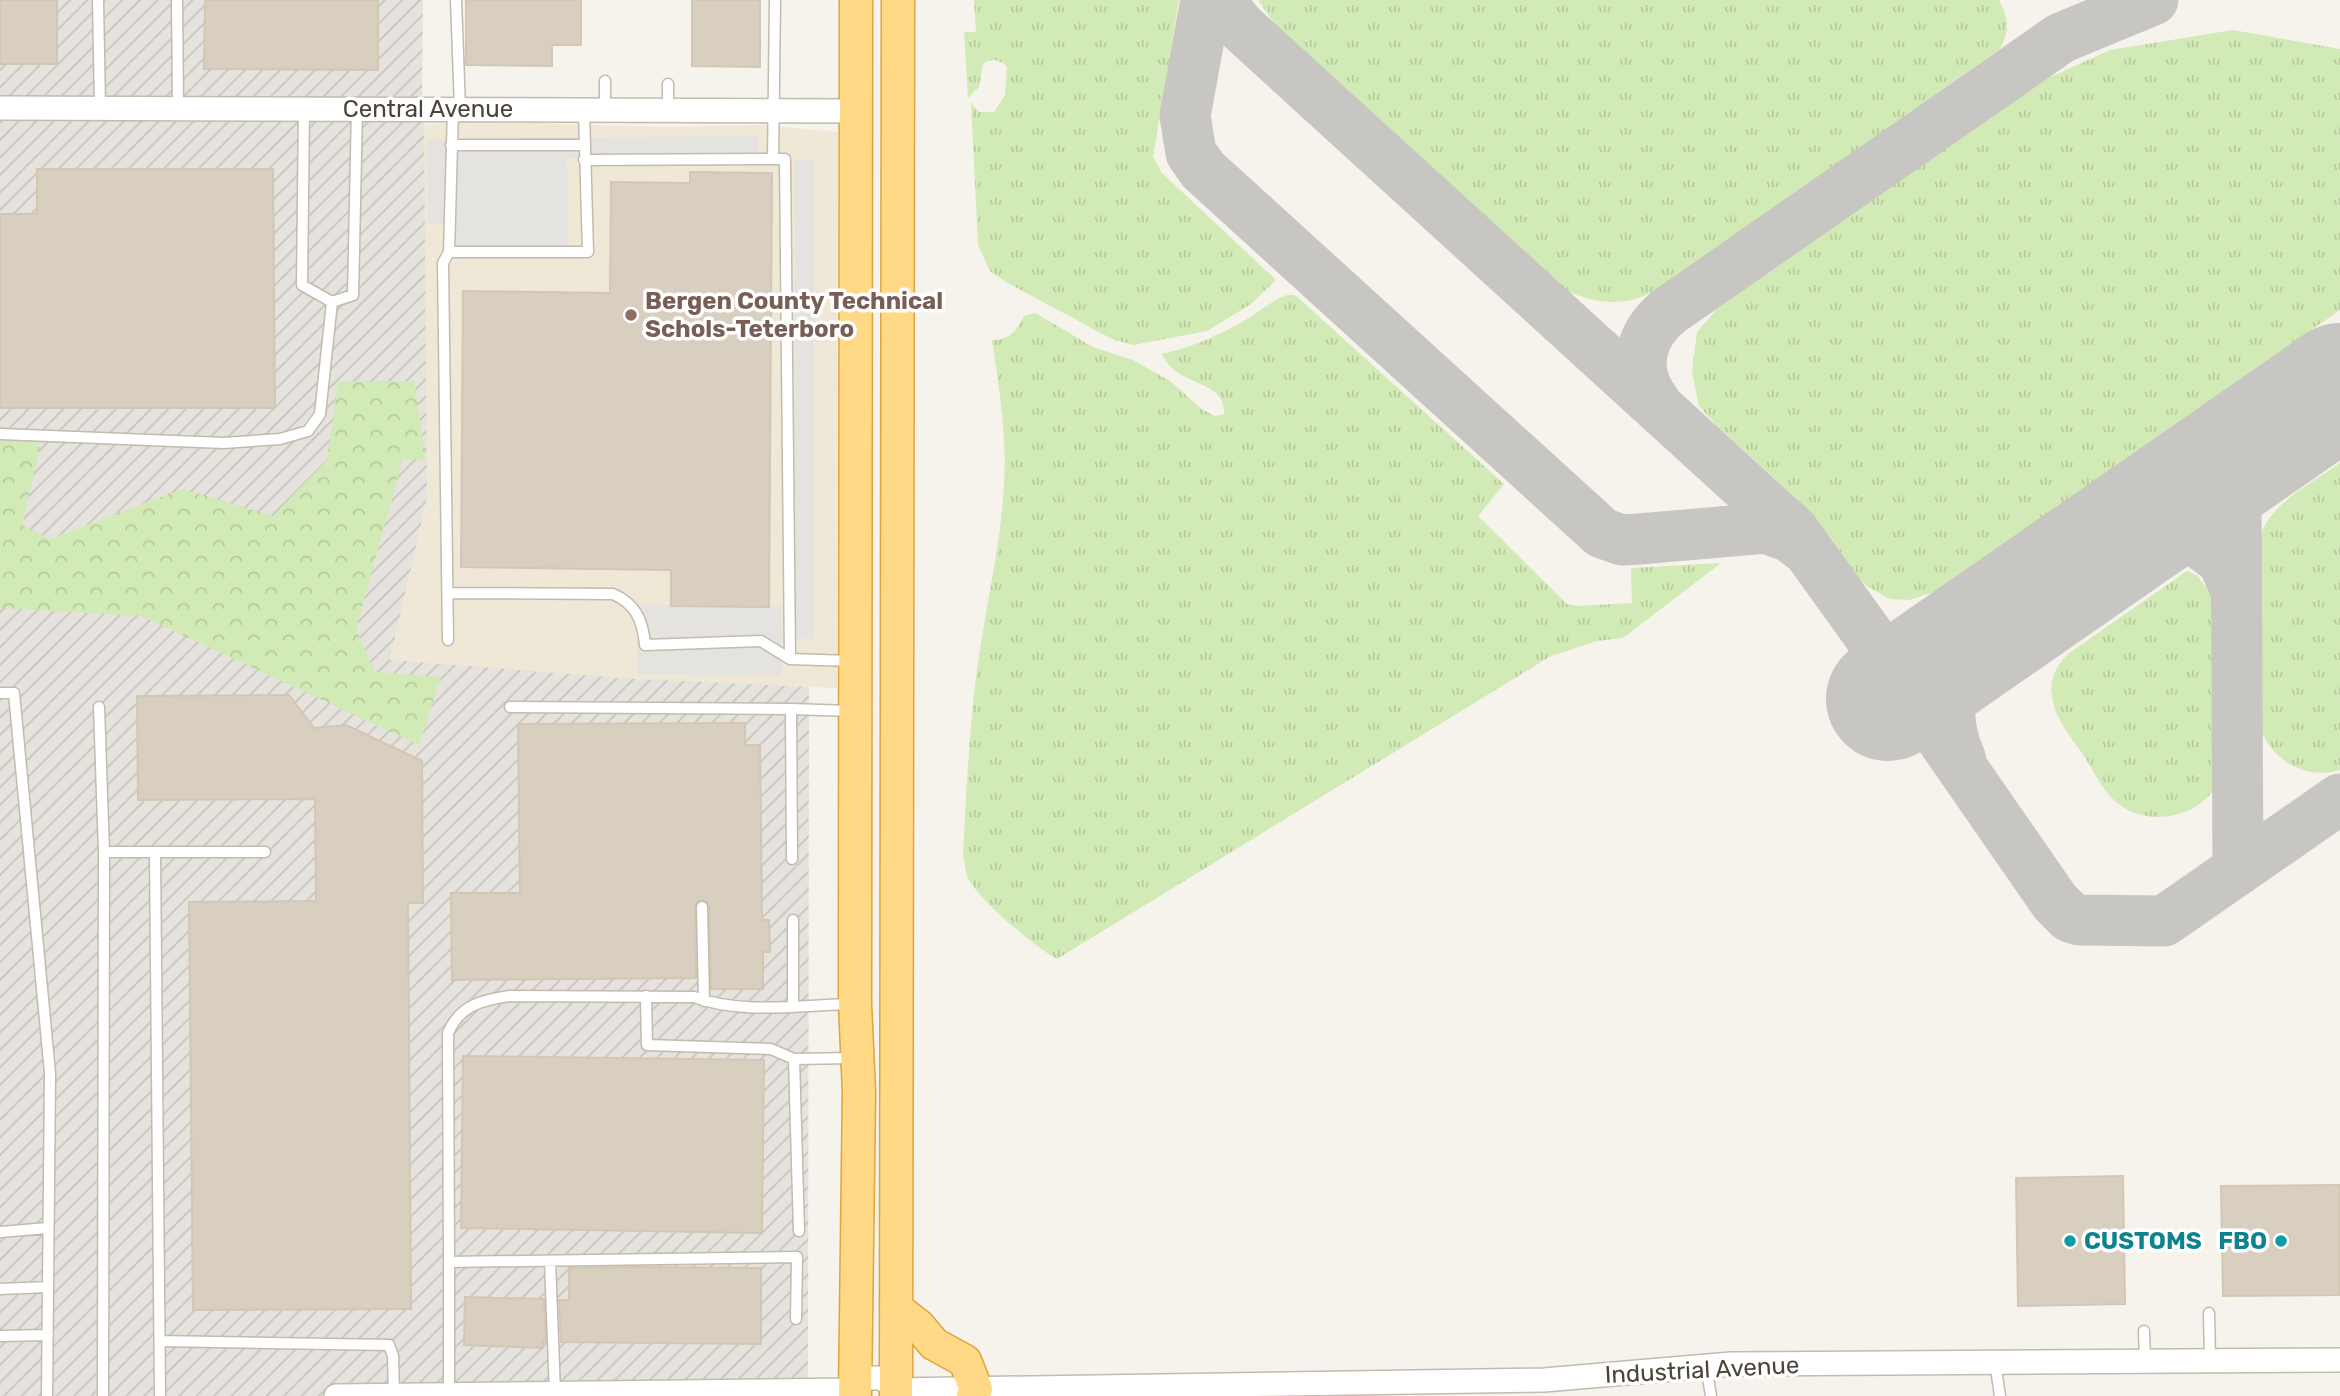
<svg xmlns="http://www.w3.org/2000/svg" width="2340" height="1396" viewBox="0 0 2340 1396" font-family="Rubik,sans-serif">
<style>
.industrial{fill:url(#industrial-furrows)}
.education{fill:#efe8d6}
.grass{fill:url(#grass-tufts)}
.forest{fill:url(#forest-crowns)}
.parking{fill:#e5e3e0}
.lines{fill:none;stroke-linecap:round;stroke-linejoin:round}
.taxiway{stroke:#c8c6c3;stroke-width:51}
.runway{stroke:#c8c6c3;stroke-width:124}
.building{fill:#d8cfc1;stroke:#d3c7b4;stroke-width:2}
.service-casing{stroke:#c2bbae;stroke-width:13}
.tertiary-casing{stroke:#c2bbae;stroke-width:26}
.trunk-casing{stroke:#e0a43c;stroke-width:35}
.service{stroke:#fff;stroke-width:10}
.tertiary{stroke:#fff;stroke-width:23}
.trunk{stroke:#ffd985;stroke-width:32}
.education-dot{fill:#8d6e63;stroke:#fff;stroke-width:2.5}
.culture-dot{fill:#0f9aa8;stroke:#fff;stroke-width:2.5}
.labels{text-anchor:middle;stroke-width:7;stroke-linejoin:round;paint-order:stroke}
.street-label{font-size:24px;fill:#4b4439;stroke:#fff}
.education-label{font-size:24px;font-weight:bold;fill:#785e54;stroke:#fff;text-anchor:start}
.culture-label{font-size:24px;font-weight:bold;fill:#0d838f;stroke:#fff;text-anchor:start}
</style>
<defs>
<pattern id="industrial-furrows" width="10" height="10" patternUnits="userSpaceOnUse" patternTransform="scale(1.75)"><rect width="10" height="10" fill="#e6e2dd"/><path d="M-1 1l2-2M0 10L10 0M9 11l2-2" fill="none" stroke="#c7c3be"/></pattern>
<pattern id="grass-tufts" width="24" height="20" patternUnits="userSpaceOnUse" patternTransform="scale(1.75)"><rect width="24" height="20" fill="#d2eab5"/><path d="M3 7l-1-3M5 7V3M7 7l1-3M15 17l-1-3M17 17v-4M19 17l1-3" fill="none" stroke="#b6ca9c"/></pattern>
<pattern id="forest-crowns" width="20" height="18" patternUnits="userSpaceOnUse" patternTransform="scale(1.75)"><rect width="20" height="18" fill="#d2eab5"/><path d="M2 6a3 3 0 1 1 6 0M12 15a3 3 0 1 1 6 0" fill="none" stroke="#b6ca9c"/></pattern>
</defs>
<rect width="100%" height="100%" fill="#f6f3ec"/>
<path class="industrial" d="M0,0H423L422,109L427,139V499L390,660L809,687L808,1396H0Z"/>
<path class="education" d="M470,121L662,127L758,125L838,132L837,688L635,679L390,660L427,499L424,125Z"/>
<path class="grass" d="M974,0H1179L1153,157L1162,173L1276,280L1251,304L1207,331L1133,345L1112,339L1006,282L990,271L978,245L971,103L979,112H994L1005,95L1007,66C998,60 993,57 983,64L979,87L968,98L964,32H976Z
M1258,0H1999C2009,20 2010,29 2000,49L1662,287C1629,307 1600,306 1565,290L1275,24Z
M2233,30L2340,49V310L1937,591L1909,600L1890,599L1868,587L1854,574L1831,538L1795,497L1716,425L1699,406L1692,371L1697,332L1722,303L2046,79L2110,50Z
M1287,295H1295L1504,484L1478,516L1567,604L1578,606L1632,603L1631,568L1721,563L1623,638L1597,641L1551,656L1057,959C1035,947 976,898 967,876C965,869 964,861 963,854C967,780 970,704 983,631C991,582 1002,533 1004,483C1007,436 999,387 992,340C1009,340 1016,332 1024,316L1035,313L1093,347L1133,360L1170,381L1203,410L1215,416L1224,414C1226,378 1178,389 1162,354C1187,348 1211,339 1235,326C1253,317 1267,303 1287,295Z
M2340,463V770C2301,782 2263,754 2257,716L2255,555C2261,507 2303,489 2340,463Z
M2187,571L2197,575L2211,595L2213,791C2191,820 2144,826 2116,802C2102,790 2092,768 2082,753C2070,736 2054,717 2052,696C2049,678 2057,665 2069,653Z"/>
<path class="forest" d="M338,381H414L426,460L403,459L356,629L375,672L441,677L419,745L141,616L0,608V426L43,433L22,525L50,539L182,489L273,516L327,460Z"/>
<path class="parking" d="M757,136L758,156L567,158L568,246L450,248V224H428L427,139Z
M795,160H814L813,639H794Z
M637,604L782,606L781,676L637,674Z"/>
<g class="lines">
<path class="taxiway" d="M1206,0L1185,116L1191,153L1203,170L1602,533L1622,540L1639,539L1766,528L1790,537L1806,549
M1218,0L1241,27L1794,531L1906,687L2055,902L2070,917L2080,920L2164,921L2340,799
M1656,403C1631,371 1639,335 1669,311L2061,38L2153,0
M2115,541L2165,531L2198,542L2223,561L2236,591
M1961,760C1937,706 1954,679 1983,633
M2238,870L2236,503L2254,462L2290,420"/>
<path class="runway" d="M1888,699L2340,385"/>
</g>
<path class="building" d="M0,0H57V64H0Z
M205,0H378V70L204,69Z
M466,0H581V45H552V66L466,65Z
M692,0H760V67L692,66Z
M37,169H273L275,408H0V214H37Z
M690,172L772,173L769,607L671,606V570L461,567L463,291L610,293L611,182L690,183Z
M289,695L314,728L346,725L422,761L423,903H408L411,1309L193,1310L189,902L316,901L315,799L138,800L137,696Z
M745,723V745H760L762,912L763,920H769L770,952H763V989H711L709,907L708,903L703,900L698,901L695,907L696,978L452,980L451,893H520L518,724Z
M463,1056L764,1060L762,1233L461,1228Z
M2123,1176L2125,1304L2018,1306L2016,1178Z
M2340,1185V1295L2223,1296L2221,1186Z
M635,1267L761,1268V1344L561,1342L559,1300H569V1268Z
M465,1297L544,1299L546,1342H543V1348L464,1345Z"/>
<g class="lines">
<defs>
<path id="service" d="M98,0L100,107
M177,0L178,107
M456,0L460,108
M668,84V109
M304,109L302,285L332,302L353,295L357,109
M605,109V81
M451,145H584
M773,159L775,0
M584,160L785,159L790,659
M449,252H588L584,111
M0,434L224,443L280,439L308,431L320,414L332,302
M449,593L613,594C636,604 643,621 645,645L761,641L790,659L851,661
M448,640L443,263L449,252L453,109
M0,693H14L50,1073L47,1396
M99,707L104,852L103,1396
M510,707L791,709
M104,852H265
M155,853L160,1396
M792,859L791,709L851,711
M702,907L704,1001
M646,996L647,1045L771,1049L794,1059L853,1058
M793,1006V920
M794,1059L799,1231
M0,1232L48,1228
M550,1261L555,1393
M449,1262L448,1033C460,1005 482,1000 510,996L694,997C742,1015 801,1005 852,1004
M0,1289L48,1287
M2209,1313L2210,1360
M2144,1331L2145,1360
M0,1336L48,1335
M161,1341L389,1345L393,1356L394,1395
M1995,1362L2000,1396
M1706,1365L1711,1396
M449,1394V1262L797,1257L796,1319"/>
<path id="tertiary" d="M0,108L857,111
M336,1396L855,1390L863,1378H882L896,1390L1544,1380L1731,1364L2340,1360"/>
<path id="trunk" d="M896,1308L919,1326L934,1344L965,1361L976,1389L973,1396
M855,1396L859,1092L855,1004L856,0
M896,1396L898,0"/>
</defs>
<use href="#service" class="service-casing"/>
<use href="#tertiary" class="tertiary-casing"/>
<use href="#trunk" class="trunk-casing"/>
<use href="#service" class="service"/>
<use href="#tertiary" class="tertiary"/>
<use href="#trunk" class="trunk"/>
</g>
<circle class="education-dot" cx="631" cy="315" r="7"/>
<g class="culture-dot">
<circle cx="2070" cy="1241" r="7"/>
<circle cx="2281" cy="1241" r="7"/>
</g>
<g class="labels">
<g class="street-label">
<text x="428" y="117">Central Avenue</text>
<text transform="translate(1702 1370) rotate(-3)" y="8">Industrial Avenue</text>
</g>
<g class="education-label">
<text x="645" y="309">Bergen County Technical<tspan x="645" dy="28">Schols-Teterboro</tspan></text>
</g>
<g class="culture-label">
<text x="2084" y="1249">CUSTOMS</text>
<text x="2267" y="1249" text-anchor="end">FBO</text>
</g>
</g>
</svg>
